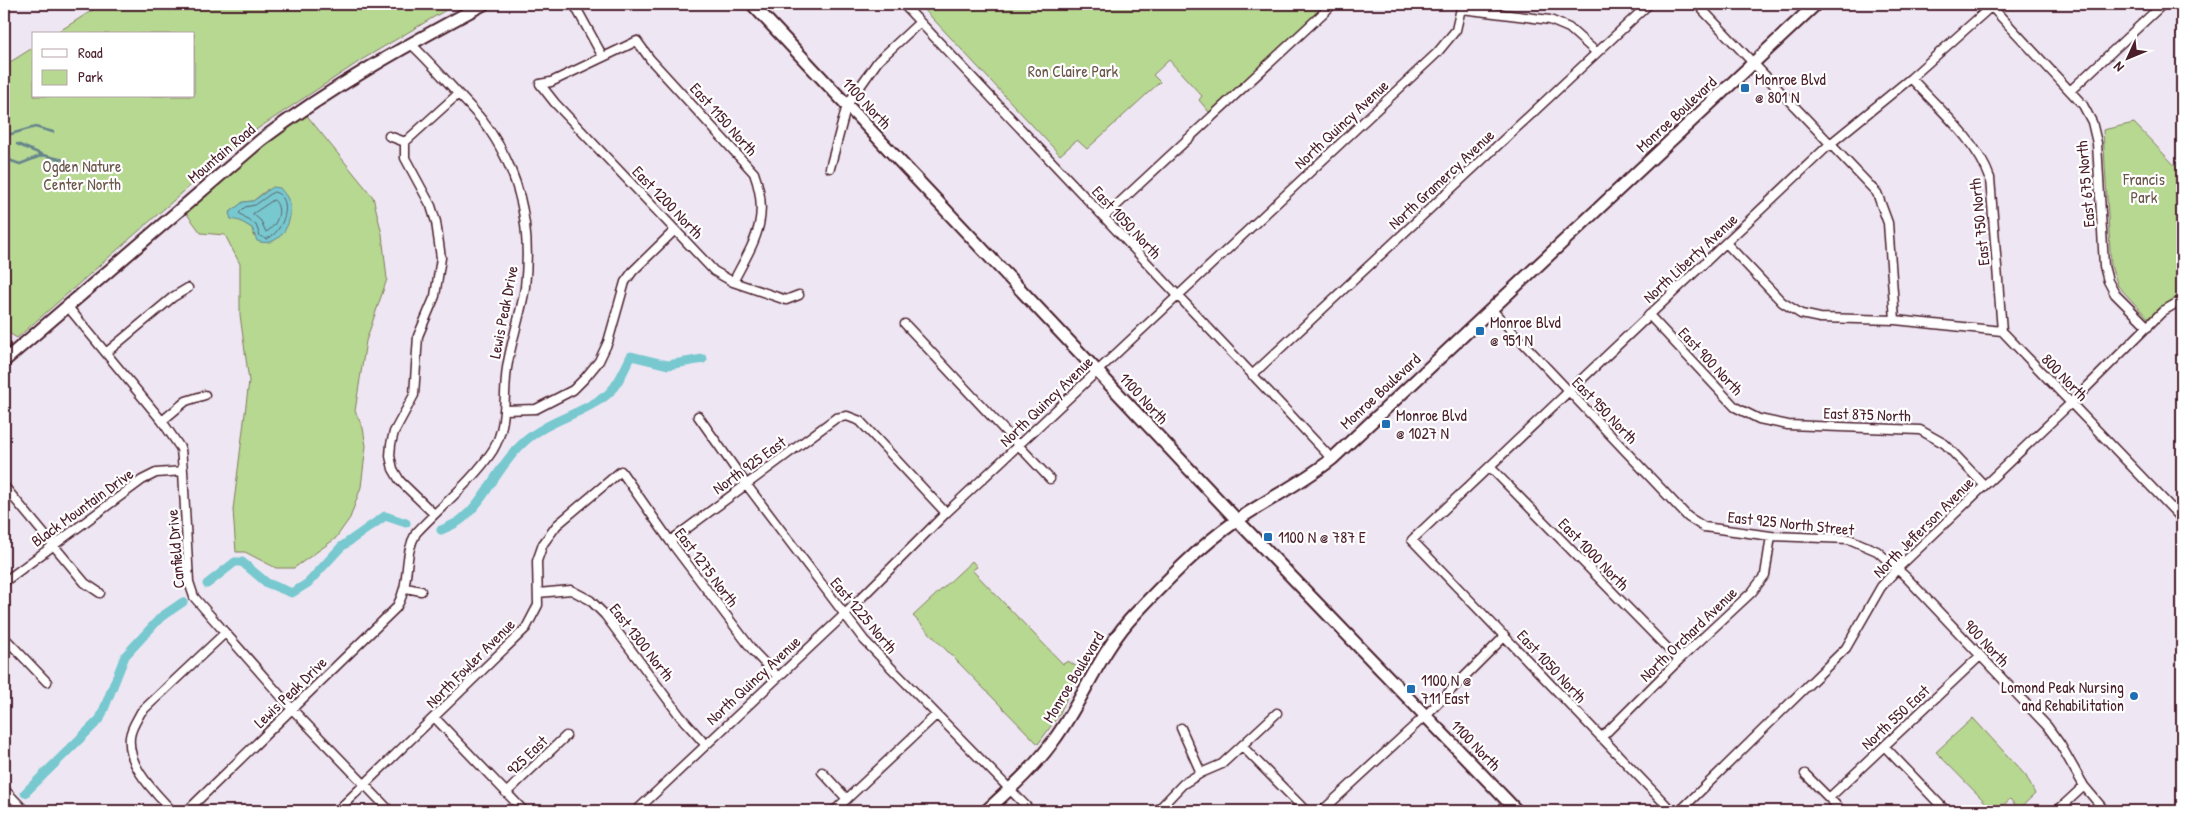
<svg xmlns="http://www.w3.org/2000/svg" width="2186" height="815" viewBox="0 0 2186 815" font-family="'Patrick Hand',sans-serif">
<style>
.green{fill:#b7d891;stroke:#807c5e;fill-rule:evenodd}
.water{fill:#77c8cf;stroke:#65848d}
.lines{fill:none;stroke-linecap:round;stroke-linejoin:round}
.shore{stroke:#5c636d;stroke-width:1}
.stream{stroke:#65848d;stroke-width:2.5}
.canal{stroke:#77c8cf;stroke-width:9}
.street-casing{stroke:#4a1f2b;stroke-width:11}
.secondary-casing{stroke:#4a1f2b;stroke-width:15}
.street{stroke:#fff;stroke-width:8}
.secondary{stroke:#fff;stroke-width:11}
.poi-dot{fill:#1f6fb2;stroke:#fff;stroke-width:2}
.labels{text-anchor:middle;stroke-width:4.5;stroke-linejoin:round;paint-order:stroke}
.park-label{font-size:16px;fill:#6b564a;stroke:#fff}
.poi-label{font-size:16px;fill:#4a1f2b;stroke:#fff;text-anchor:start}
.street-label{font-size:16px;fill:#4a1f2b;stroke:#fff}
</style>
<rect width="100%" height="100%" fill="#eee6f3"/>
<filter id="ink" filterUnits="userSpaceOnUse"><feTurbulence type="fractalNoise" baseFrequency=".02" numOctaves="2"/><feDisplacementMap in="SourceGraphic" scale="10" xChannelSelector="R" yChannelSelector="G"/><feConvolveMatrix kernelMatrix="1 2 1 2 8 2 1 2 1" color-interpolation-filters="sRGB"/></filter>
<g filter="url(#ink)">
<path class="green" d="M102,4H456L363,59L248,135L17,338L4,330V66L34,47V96H194V34H55Z
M923,4H1328L1209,112L1199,100L1202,96L1169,60L1153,75L1160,82L1087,149L1077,140L1060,155L921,6Z
M304,112L373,197L382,234L387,279L366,341L355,411L363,428L366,446L361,487L350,518L335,539L294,568H276L245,552H236L233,510L249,381L240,315V264L225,235L201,233L184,210L259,145ZM268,189L254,237L252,228L229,213L243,202L253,201Z
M2134,123L2182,173V294L2148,318L2118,286L2111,266L2103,130Z
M972,561L977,567L972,570L1063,664L1068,661L1080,669L1059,715L1038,744L913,616Z
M1973,718L2026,776L2035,794L2019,809L2010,799L1997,811H1994L1936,752Z"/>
<path class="water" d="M273,187L280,188C284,193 289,198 290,205C293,224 279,249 257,241L252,228L240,221L231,219L229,213L243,202L253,201Z"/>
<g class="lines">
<path class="shore" d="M274,192C296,197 283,234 266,239L260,236L256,225L239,213L245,207L255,205Z
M274,200C284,209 277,226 266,232L261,221L253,214Z"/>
<path class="stream" d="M4,136L35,127L53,132
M17,144L43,155
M6,159L20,164L43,155L68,161"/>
<path class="canal" d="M441,530C448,527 456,524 462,519C487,498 499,464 524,442C547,421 579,415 604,397C617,388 624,370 631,356L668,365L703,359
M207,584L235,562H242L267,583L292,593L308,583L341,547L385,516L406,523
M25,793L100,719L125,656L161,617L183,602
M9,811L10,810"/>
<defs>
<path id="street" d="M574,4L603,57
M903,4L1332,459
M1697,4L1877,193L1888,223L1895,320
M1989,4L2083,105L2092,122L2097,143L2104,266L2108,281L2115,294L2148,327
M1462,9L1550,20L1569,28L1596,52
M1911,78C1937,107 1978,142 1990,178L2002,331
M2070,91L2163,4
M389,136L405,142
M830,168L847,105L878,61L920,22
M1104,217L1333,4
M1726,243L1782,302L1801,314L1820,318L1895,320L2002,331L2182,519
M733,282C754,242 771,219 754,173L650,59L637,41L551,82L540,84L555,103L714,271L733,282L786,300L799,295
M68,307L162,421L181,449L183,471L189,582L194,597L292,709L390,811
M1491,309L1688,517L1704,527L1771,536L1849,539L1877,551L1906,577L2047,726L2060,744L2084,786L2105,811
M1649,315L1735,407L1759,419L1788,425L1920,430L1945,444L1984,485
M905,324L1050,479
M107,352L173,297L188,288
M1252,375L1649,4
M505,410L536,409L573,390L585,378L599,361L608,342L625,282L633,271L675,230
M698,416L746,484L864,640L1031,811
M162,421L186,401L205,395
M1490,467L1679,660
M4,486L85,583L100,593
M434,514L400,481L393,469L390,456L391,444L394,432L414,395L418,336L435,296L441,258L436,222L431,206L405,158V142L458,94
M670,541L836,418L847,416L860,421L946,513
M4,582L142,480L156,473L183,471
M406,588L421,591
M538,593L571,590L590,600L605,615L680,716L705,744
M4,637L47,682
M435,718L524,811
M1181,728L1201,773
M1601,738L1679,660L1752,592L1765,575L1771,536
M1242,746L1306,811
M1885,747L1946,811
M822,772L847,799
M1805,774L1842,811
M4,789L25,811
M506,793L566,736
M1829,798L1980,656
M172,811C154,791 127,767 130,737C131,728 137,720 141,712L225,633
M187,811L396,608C412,582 402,558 416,533C441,506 473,481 493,450C508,425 503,396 507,368C511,341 521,315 525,287C532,225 520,169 482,120C473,109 463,99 454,89C440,74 427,59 412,45
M337,811L526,628L538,605L537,561L543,544L557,525L621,471L670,541L754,652L777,676
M636,811L844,615L946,513L1437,53L1456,30L1462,4
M834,811L936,715
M1157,811L1183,784L1201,773L1222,764L1277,713
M1322,811L1425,716L1505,636
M1672,811L1412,540L1830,144L1911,78L1994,4
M1680,811L1846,648L1881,587L1897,569L2071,403L2163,311L2182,300
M2057,811L2084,786"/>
<path id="secondary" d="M752,4L1237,520L1517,811
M4,361L261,140C331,87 407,45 484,4
M986,811C1010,789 1035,767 1054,740C1084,699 1100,650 1136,613C1166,581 1200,546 1236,521C1268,499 1302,483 1332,459L1816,4"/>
</defs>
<use href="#street" class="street-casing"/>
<use href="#secondary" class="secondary-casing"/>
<use href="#street" class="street"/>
<use href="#secondary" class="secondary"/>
</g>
</g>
<g class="poi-dot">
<rect x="1740" y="83" width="10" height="10" rx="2.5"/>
<rect x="1475" y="326" width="10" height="10" rx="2.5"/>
<rect x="1381" y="419" width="10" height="10" rx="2.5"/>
<rect x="1263" y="532" width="10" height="10" rx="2.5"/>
<rect x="1406" y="684" width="10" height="10" rx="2.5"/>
<circle cx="2134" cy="696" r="5"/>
</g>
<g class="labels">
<g class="park-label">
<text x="1073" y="77">Ron Claire Park</text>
<text x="82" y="172">Ogden Nature<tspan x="82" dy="18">Center North</tspan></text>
<text x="2144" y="185">Francis<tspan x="2144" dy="18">Park</tspan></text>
</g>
<g class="poi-label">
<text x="1755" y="85">Monroe Blvd<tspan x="1755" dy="18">@ 801 N</tspan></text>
<text x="1490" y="328">Monroe Blvd<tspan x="1490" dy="18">@ 951 N</tspan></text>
<text x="1396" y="421">Monroe Blvd<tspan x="1396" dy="18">@ 1027 N</tspan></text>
<text x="1278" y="543">1100 N @ 787 E</text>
<text x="1421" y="686">1100 N @<tspan x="1421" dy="18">711 East</tspan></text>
<text x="2124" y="693" text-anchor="end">Lomond Peak Nursing<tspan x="2124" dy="18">and Rehabilitation</tspan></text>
</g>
<g class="street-label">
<text transform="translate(867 103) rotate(47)" y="6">1100 North</text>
<text transform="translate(1676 114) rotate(-43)" y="6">Monroe Boulevard</text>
<text transform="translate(724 119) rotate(48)" y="6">East 1150 North</text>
<text transform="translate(1341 124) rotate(-43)" y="6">North Quincy Avenue</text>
<text transform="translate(221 153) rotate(-40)" y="6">Mountain Road</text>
<text transform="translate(1441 179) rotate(-43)" y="6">North Gramercy Avenue</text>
<text transform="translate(2085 184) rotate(-95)" y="6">East 675 North</text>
<text transform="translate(668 202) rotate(46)" y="6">East 1200 North</text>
<text transform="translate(1127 222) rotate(47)" y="6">East 1050 North</text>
<text transform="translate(1979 222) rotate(-96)" y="6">East 750 North</text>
<text transform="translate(1690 258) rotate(-43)" y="6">North Liberty Avenue</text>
<text transform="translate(503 312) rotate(-79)" y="6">Lewis Peak Drive</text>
<text transform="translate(1711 361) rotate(47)" y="6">East 900 North</text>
<text transform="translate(2065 377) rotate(46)" y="6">800 North</text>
<text transform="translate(1380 391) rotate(-43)" y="6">Monroe Boulevard</text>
<text transform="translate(1144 398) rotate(47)" y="6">1100 North</text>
<text transform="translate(1046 401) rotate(-44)" y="6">North Quincy Avenue</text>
<text transform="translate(1605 410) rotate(46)" y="6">East 950 North</text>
<text transform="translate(1867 414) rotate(2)" y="6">East 875 North</text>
<text transform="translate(749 465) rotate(-36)" y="6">North 925 East</text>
<text transform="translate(82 507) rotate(-36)" y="6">Black Mountain Drive</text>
<text transform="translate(1791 523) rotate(6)" y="6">East 925 North Street</text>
<text transform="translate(1923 527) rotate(-45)" y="6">North Jefferson Avenue</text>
<text transform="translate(175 549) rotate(-95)" y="6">Canfield Drive</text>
<text transform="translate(1594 554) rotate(46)" y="6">East 1000 North</text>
<text transform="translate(707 567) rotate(53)" y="6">East 1275 North</text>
<text transform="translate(864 615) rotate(50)" y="6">East 1225 North</text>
<text transform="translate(1688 634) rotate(-44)" y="6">North Orchard Avenue</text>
<text transform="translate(642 642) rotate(52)" y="6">East 1300 North</text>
<text transform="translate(1987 643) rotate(47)" y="6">900 North</text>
<text transform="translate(470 663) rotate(-45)" y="6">North Fowler Avenue</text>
<text transform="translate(1552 666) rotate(47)" y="6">East 1050 North</text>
<text transform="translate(1073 677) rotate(-59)" y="6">Monroe Boulevard</text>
<text transform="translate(753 680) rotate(-43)" y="6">North Quincy Avenue</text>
<text transform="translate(290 692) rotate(-44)" y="6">Lewis Peak Drive</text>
<text transform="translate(1895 717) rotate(-43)" y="6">North 550 East</text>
<text transform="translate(1476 745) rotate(46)" y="6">1100 North</text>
<text transform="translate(527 755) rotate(-44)" y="6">925 East</text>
</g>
</g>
<rect width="2186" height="815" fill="none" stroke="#fff" stroke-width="20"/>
<rect x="10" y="10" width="2166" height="795" fill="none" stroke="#4a1f2b" stroke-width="2" filter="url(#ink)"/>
<rect x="32" y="32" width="162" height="65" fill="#ffffff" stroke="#b7a5aa"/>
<rect x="42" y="49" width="25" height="8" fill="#ffffff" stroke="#b7a5aa"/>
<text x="78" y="58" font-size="15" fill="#4a1f2b">Road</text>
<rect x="42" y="70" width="25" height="15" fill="#b7d891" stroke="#b7a5aa"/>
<text x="78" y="82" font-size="15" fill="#4a1f2b">Park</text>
<g transform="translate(2128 58) rotate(226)" stroke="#ffffff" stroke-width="4" paint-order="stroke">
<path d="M0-4L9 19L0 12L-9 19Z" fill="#4a1f2b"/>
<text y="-8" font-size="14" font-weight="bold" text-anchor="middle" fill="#4a1f2b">N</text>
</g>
</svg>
